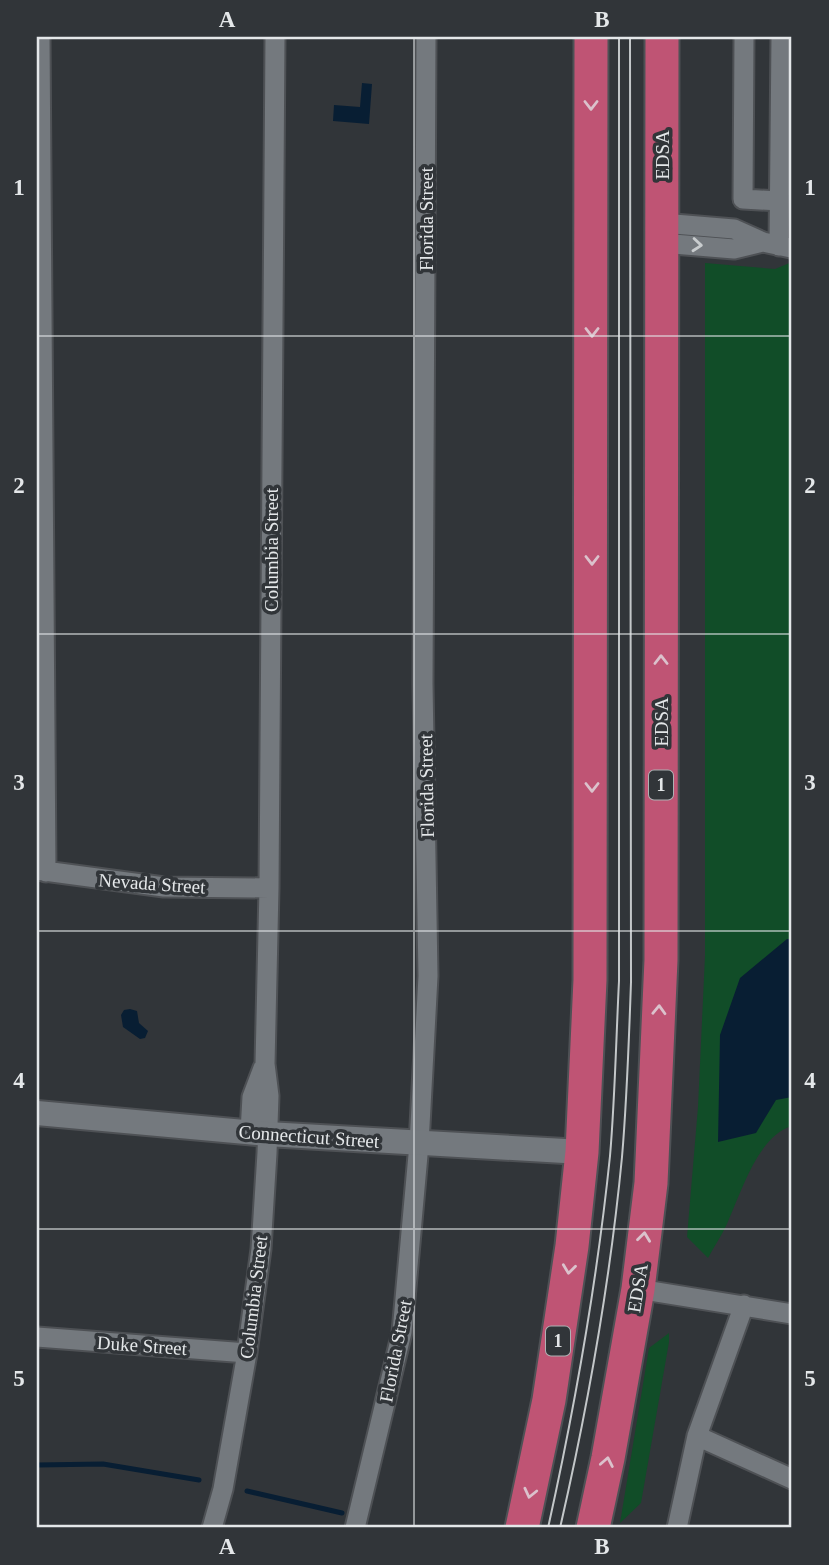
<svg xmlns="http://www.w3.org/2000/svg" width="829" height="1565" viewBox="0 0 829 1565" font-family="Georgia,serif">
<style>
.green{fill:#114d28}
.water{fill:#081e33}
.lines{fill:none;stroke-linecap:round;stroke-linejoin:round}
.stream{stroke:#081e33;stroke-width:5}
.minor-casing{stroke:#4e5155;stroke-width:23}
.tertiary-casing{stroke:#4e5155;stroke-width:28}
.trunk-casing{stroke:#4e5155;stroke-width:37}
.minor{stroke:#74797e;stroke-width:19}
.tertiary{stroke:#74797e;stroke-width:24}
.trunk{stroke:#bf5474;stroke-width:33}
.tram{stroke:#c3c7c9;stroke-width:2}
.oneway{stroke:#dbc2cc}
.oneway2{stroke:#c8ccce}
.grid{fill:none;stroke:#e4e7e9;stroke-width:2;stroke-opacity:0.55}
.labels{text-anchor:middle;stroke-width:7;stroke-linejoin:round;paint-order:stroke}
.shield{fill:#313539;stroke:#aeb2b4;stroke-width:2}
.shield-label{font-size:18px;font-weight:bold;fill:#e4e7e9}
.street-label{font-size:19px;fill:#e4e7e9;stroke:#313539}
.neatline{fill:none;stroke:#e4e7e9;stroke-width:2.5}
.grid-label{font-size:23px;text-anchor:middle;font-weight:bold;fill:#e4e7e9}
</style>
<rect width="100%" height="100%" fill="#313539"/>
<path class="green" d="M792,262V1126C759,1135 742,1190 729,1219C724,1232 715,1245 708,1258L687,1237L698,1107L705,956V263L775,269Z
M669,1333V1342L641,1503L620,1523L649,1348Z"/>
<path class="water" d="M362,83L372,84L369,124L333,121L334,105L360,107Z
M787,939H792V1097L776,1100L756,1133L718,1142L720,1035L740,978Z
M130,1009L137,1011L139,1023L148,1031L145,1038L140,1039L123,1027L121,1015L124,1010Z"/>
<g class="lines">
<path class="stream" d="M37,1465L103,1464L199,1480
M247,1491L342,1513"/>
<defs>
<path id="minor" d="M40,37L46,872
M744,37L743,199L779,201
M662,223L734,229L763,242L791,248
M661,243L734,249L763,242
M779,246L781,37
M37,870L164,887L269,888
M250,1132L252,1097L263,1068
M638,1289L792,1314
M37,1337L247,1353
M697,1436L792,1479
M212,1528L223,1489L247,1353L261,1249L267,1153L269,1096L265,1064L269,888L275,37
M355,1528L402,1332L419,1144L428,976L423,684L426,37
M677,1528L697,1436L744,1305"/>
<path id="tertiary" d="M37,1113L267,1134L582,1152"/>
<path id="trunk" d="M522,1528L549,1400L572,1246L582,1152L590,980L591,37
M593,1528L608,1458L638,1289L651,1183L661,960L662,37"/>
</defs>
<use href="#minor" class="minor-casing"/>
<use href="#tertiary" class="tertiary-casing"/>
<use href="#trunk" class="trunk-casing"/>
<use href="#minor" class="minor"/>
<use href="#tertiary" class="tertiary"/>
<use href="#trunk" class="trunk"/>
<path class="tram" d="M548,1528C575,1406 597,1282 610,1156C615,1098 616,1040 619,981V37
M560,1528C588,1406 610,1282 622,1157C627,1099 629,1040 631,982L630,37"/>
</g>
<defs><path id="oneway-chevron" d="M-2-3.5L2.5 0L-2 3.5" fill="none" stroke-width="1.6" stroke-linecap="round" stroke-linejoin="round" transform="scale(1.75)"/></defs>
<g class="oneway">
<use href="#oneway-chevron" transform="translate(591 105) rotate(90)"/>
<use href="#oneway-chevron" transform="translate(592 332) rotate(90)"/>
<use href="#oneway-chevron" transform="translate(592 560) rotate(90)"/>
<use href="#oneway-chevron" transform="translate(661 660) rotate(-90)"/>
<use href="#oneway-chevron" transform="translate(592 787) rotate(90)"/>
<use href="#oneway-chevron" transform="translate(659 1010) rotate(-88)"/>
<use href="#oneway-chevron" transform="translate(644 1237) rotate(-83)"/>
<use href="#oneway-chevron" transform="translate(569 1269) rotate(97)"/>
<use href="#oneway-chevron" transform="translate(607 1462) rotate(-79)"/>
<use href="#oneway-chevron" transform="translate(530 1493) rotate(103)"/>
</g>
<use class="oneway2" href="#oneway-chevron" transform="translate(697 245) rotate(5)"/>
<path class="grid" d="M414,37V1528M37,336H792M37,634H792M37,931H792M37,1229H792"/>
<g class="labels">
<g class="shield">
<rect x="649" y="770.5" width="24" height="29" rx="5"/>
<rect x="546" y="1326.5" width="24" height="29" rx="5"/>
</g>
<g class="shield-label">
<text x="661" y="791">1</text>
<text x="558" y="1347">1</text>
</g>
<g class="street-label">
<text transform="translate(662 155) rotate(-90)" y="7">EDSA</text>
<text transform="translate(426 219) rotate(-90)" y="7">Florida Street</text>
<text transform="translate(271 550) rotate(-90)" y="7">Columbia Street</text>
<text transform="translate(661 722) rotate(-90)" y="7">EDSA</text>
<text transform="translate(426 786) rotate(-91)" y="7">Florida Street</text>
<text transform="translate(152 883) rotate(4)" y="7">Nevada Street</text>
<text transform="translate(309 1136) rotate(4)" y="7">Connecticut Street</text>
<text transform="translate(637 1288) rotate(-81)" y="7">EDSA</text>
<text transform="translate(253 1297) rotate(-83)" y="7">Columbia Street</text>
<text transform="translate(142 1345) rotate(4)" y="7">Duke Street</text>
<text transform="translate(395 1351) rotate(-79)" y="7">Florida Street</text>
</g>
</g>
<rect width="829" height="1565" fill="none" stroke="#313539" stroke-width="77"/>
<rect x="38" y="38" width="752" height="1488" class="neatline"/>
<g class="grid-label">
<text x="227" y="27">A</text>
<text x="602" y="27">B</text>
<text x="19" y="195">1</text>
<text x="810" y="195">1</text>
<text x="19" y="493">2</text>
<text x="810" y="493">2</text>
<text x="19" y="790">3</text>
<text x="810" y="790">3</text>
<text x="19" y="1088">4</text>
<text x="810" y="1088">4</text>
<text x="19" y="1386">5</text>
<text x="810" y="1386">5</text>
<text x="227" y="1554">A</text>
<text x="602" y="1554">B</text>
</g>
</svg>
